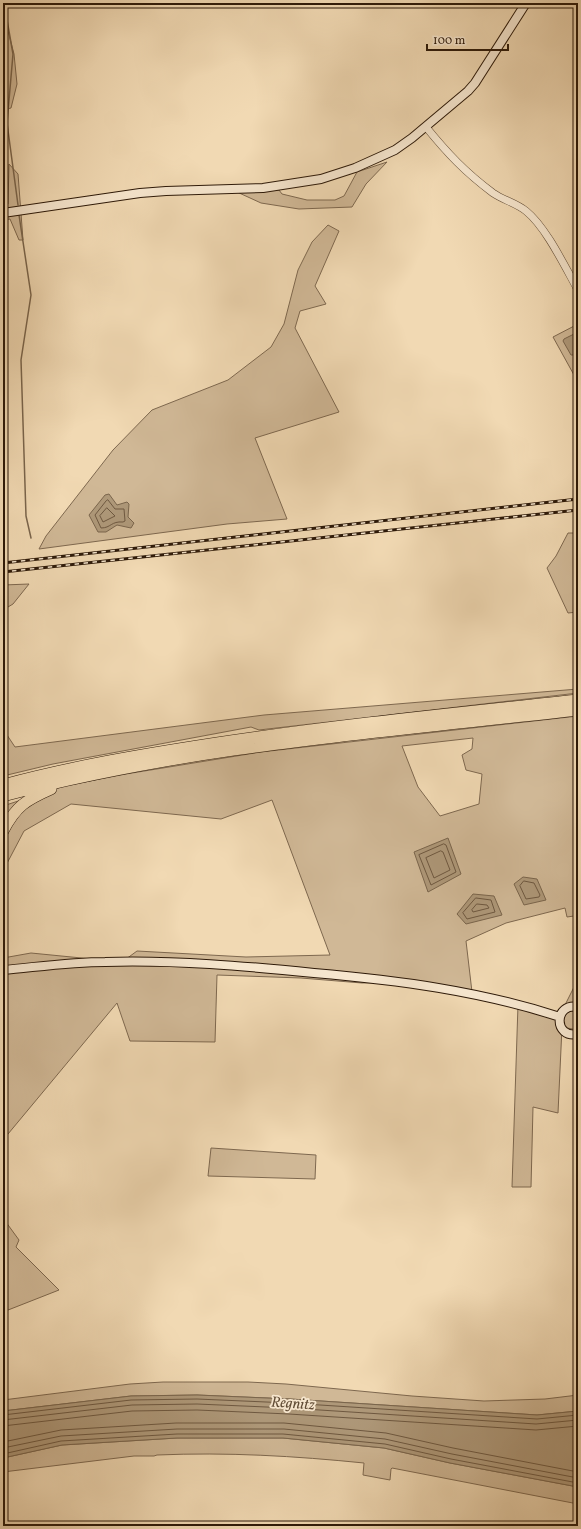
<svg xmlns="http://www.w3.org/2000/svg" width="581" height="1529" viewBox="0 0 581 1529" font-family="Vollkorn,serif">
<style>
.green{fill:#d0b896;stroke:#7e684f;fill-rule:evenodd}
.water{fill:#ae9879;stroke:#7a654c}
.lines{fill:none;stroke-linecap:round;stroke-linejoin:round}
.shore{stroke:#6e5840;stroke-width:1}
.stream{stroke:#7a654c;stroke-width:1.5}
.tertiary-casing{stroke:#5e4933;stroke-width:8}
.secondary-casing{stroke:#2d1908;stroke-width:10}
.motorway-casing{stroke:#2d1908;stroke-width:12}
.tertiary{stroke:#f6e6ce;stroke-width:7}
.secondary{stroke:#f6e6ce;stroke-width:8}
.motorway{stroke:#f1d9b3;stroke-width:11}
.rail-casing{stroke:#2d1908;stroke-width:3}
.rail{stroke:#f6e6ce;stroke-width:1.5;stroke-dasharray:4.5;stroke-linecap:butt}
.labels{text-anchor:middle;stroke-width:3.5;stroke-linejoin:round;paint-order:stroke}
.water-label{font-size:15px;font-style:italic;fill:#614c35;stroke:#f6e6ce}
</style>
<rect width="100%" height="100%" fill="#f1d9b3"/>
<filter id="stains"><feTurbulence type="fractalNoise" baseFrequency=".005" numOctaves="4"/><feColorMatrix values="0 0 0 0 .2 0 0 0 0 .09 0 0 0 0 .02 0 0 0 .5 -.17"/></filter>
<radialGradient id="worn" r=".72"><stop offset=".6" stop-color="#630" stop-opacity="0"/><stop offset="1" stop-color="#630" stop-opacity=".3"/></radialGradient>
<path class="green" d="M3,12L14,54L17,84L11,108L7,109L6,95L3,93Z
M387,162L366,184L352,207L299,209L261,203L237,192L279,190L282,194L307,200H335L344,196L357,172Z
M9,164L18,174L23,240H19L10,219L3,220V205L8,204Z
M328,225L339,231L315,286L326,304L300,311L295,328L339,412L255,438L287,519L227,524L39,549L46,536L113,450L152,410L228,380L271,347L284,324L298,270L312,242Z
M578,324V373L574,375L553,337Z
M568,533H576V561L578,562V612L568,613L547,568L556,556Z
M29,584L13,604L3,610V585Z
M578,689V693L259,730L251,727L53,764L3,776V729L15,747L264,715Z
M578,716V1030L562,1027L558,1113L533,1107L531,1187H512L518,1005L560,1015L575,985L577,942L574,937V916L567,917L565,908L506,923L466,941L472,992L402,982L362,983L301,978L217,975L215,1042L130,1041L117,1003L3,1140V958L31,953L122,962L137,951L246,957L330,955L272,800L221,819L71,804L24,831L3,871V806L64,786L126,774L261,752ZM473,738L472,749L462,755L466,770L482,774L479,804L440,816L418,787L402,746Z
M211,1148L316,1155L315,1179L208,1176Z
M3,1218L19,1240L16,1247L59,1290L3,1312V1318Z
M163,1382H248L286,1384L412,1396L484,1401L545,1399L578,1395V1411L537,1415L290,1399L197,1395L131,1396L3,1411V1400L130,1384Z
M177,1438H283L384,1448L450,1463L578,1487V1504L392,1468L391,1469L390,1480L363,1475L364,1463C295,1456 227,1452 157,1455L154,1456H134L3,1472V1458L62,1445Z"/>
<path class="water" d="M578,332V353L574,355H571L563,341L564,339Z
M109,494L117,505L127,502L129,504L128,517L134,523L131,528L117,525L106,532H98L89,515L105,495Z
M448,838L461,874L428,892L414,852Z
M523,877L537,879L546,900L524,905L514,884Z
M473,894L494,896L502,915L466,924L457,914Z
M197,1395L290,1399L537,1415L578,1411V1487L450,1463L384,1448L283,1438H177L62,1445L3,1458V1411L131,1396Z"/>
<g class="lines">
<path class="shore" d="M108,500L115,509H124L125,521L123,522C111,521 111,528 101,528L95,515L106,501Z
M107,508L115,516L103,522L100,516Z
M444,844L446,845L456,872L431,885L419,855Z
M441,851L443,852L450,870L434,878L426,858Z
M524,881L534,883L540,895L539,897L526,899L520,886Z
M476,898L491,900L495,912L467,919L463,913Z
M477,904L487,905L489,908L473,912L472,910Z
M3,1415L131,1400L197,1399L289,1403L537,1419L578,1415
M3,1420L132,1405L197,1404L289,1408L536,1424L578,1420
M3,1426L132,1411L197,1410L289,1414L536,1430L578,1426
M3,1442L61,1430L176,1423H284L386,1433L453,1448L578,1472
M3,1448L61,1436L177,1429H284L385,1439L452,1454L578,1478
M3,1454L61,1441L177,1434H283L385,1444L451,1459L578,1483"/>
<path class="stream" d="M4,3L13,54L7,123L18,205
M19,215L31,295L21,360L26,516L31,538
M3,582H7"/>
<defs>
<path id="tertiary" d="M426,127C448,154 465,172 493,193C503,200 516,203 526,211C546,227 565,267 578,290"/>
<path id="secondary" d="M3,213L140,193L166,191L263,188L321,179L355,168L395,150L412,138L468,91L475,83L526,3
M3,970C37,967 71,962 105,962C175,960 245,966 314,973C397,980 480,991 560,1017
M578,1007C554,1002 553,1039 578,1034"/>
<path id="motorway" d="M3,785C73,766 145,754 217,743C337,725 458,713 578,700
M3,796C190,746 386,732 578,710
M3,831C16,806 26,800 51,789"/>
</defs>
<use href="#tertiary" class="tertiary-casing"/>
<use href="#secondary" class="secondary-casing"/>
<use href="#motorway" class="motorway-casing"/>
<use href="#tertiary" class="tertiary"/>
<use href="#secondary" class="secondary"/>
<use href="#motorway" class="motorway"/>
<defs>
<path id="rail" d="M3,563L578,499
M3,572L578,510"/>
</defs>
<use href="#rail" class="rail-casing"/>
<use href="#rail" class="rail"/>
</g>
<g class="labels">
<g class="water-label">
<text transform="translate(293 1403) rotate(4)" y="5">Regnitz</text>
</g>
</g>
<rect width="581" height="1529" fill="none" stroke="#f1d9b3" stroke-width="16"/>
<rect x="4" y="4" width="573" height="1521" fill="none" stroke="#2d1908" stroke-width="2"/>
<rect x="8" y="8" width="565" height="1513" fill="none" stroke="#2d1908"/>
<path d="M427 44v6h81v-6" fill="none" stroke="#2d1908" stroke-width="2"/>
<text x="433" y="44" font-size="12" fill="#2d1908" stroke="#f6e6ce" stroke-width="3" paint-order="stroke">100 m</text>
<rect width="100%" height="100%" filter="url(#stains)"/>
<rect width="100%" height="100%" fill="url(#worn)"/>
</svg>
